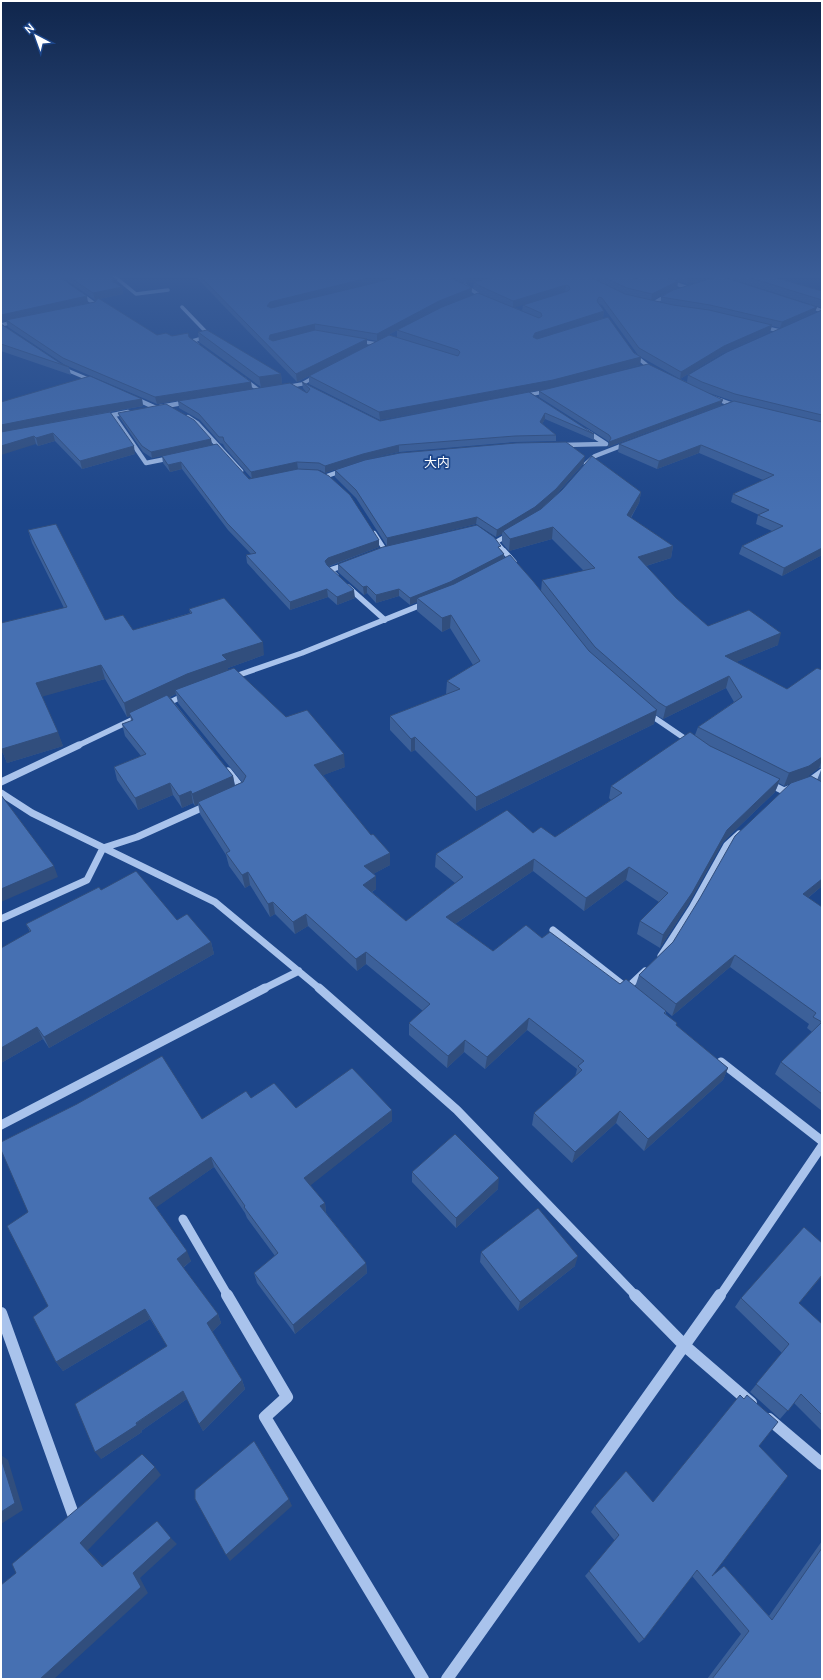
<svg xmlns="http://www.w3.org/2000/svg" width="823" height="1680" viewBox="0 0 823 1680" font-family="Manrope,'Noto Sans JP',sans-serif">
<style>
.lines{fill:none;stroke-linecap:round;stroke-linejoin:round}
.minor-far5{stroke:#a9c3ec;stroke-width:3.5}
.minor-far4{stroke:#a9c3ec;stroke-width:4.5}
.minor-far3{stroke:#a9c3ec;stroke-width:5.5}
.minor-far2{stroke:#a9c3ec;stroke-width:7}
.minor-far1{stroke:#a9c3ec;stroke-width:9}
.minor{stroke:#a9c3ec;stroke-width:12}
.wall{fill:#3c6099;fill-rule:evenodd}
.shaded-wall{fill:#314e7d}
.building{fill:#4670b2;stroke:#314e7d}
.labels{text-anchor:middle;stroke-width:3.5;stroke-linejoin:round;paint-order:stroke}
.far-quarter-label{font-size:13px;fill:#fff;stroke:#1d468a}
</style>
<rect width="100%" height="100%" fill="#1d468a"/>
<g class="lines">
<path class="minor-far5" d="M114,276L136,294L168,290
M713,280L725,276
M668,281L688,288
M464,285L484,298
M81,294L96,305L91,306
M652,304L669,294
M809,306L822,311
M182,307L210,336L192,341L198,345
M1,325L17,321
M763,327L780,331
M359,341L377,344
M634,355L648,366
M62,368L93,381
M244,379L260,391
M285,387L302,384L316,376
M523,396L548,391"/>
<path class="minor-far4" d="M134,398L156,408
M714,398L736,406
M160,407L188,402
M113,415L146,463L171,458
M103,417L128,412
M188,417L197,423L241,471
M586,431L606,444
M562,445L605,444
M586,464L595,456L626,444
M327,476L344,470
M374,533L385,550
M505,552L496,542L510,534"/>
<path class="minor-far3" d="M504,551L514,562
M336,576L330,570L345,565
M348,587L385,620
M233,677L302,653L426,603
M164,705L185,695
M649,714L690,742
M77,746L138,717"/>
<path class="minor-far2" d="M228,771L243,790L241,791
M1,782L79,745
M807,783L822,772
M770,784L784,791L791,788
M1,793L32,813L215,902L320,989
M1,919L87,880L103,848L137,837L208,805
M553,930L627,988
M661,956L692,908L727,845L739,834
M627,988L645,971
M263,989L299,971"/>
<path class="minor-far1" d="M319,988L457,1110L636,1296
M721,1062L822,1141
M1,1125L265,988
M183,1219L228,1296
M720,1296L822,1146"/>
<path class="minor" d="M227,1295L287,1397L265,1417L423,1679
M635,1295L685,1346L751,1403
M1,1313L73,1514
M769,1419L822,1464
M447,1679L720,1295"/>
</g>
<path class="wall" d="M1,276L88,303L95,302L96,300H95L60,276H111L118,285L122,287L123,294L100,299L157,335L189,337L251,382L252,389L157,404L65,365L8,327L6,321L1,322Z
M195,276H403L472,288L471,295L439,308L377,341L367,339V346L397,337V330L480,293L473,288L474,282L466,284L448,276H717L687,284L678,281L677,288L652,300L661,302V297L817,307L815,312L780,328L772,326L770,332L723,353L680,379L687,382L688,375L822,310V555L782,576L739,554L742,546L772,531L756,524L758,515H759L731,502L733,494L763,480L699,453L657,469L618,452L619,444L733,401L709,393L721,405L608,447L609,442L608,441L539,397V391L680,379L641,357L640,365L552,388L380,420L309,384V376L366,347L297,382ZM565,292L523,305L522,311L514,307ZM599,304L602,305L638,355L634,353L603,318L604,311Z
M724,276H770L822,291V308L725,277Z
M1,324L60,363L69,367L71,375L1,351Z
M198,332L281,374L282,384L261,387L199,342Z
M302,382L380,421L529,392L594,434V440L545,419L542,424L556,435V441L515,442L399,452L363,460L325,473L320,470L298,469L379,540V547L328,567L355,598L337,605L328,597L290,610L247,563L246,555L251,554L228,530L182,469L170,472L163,463L162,456L249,479H252L225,448L223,444L220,443L200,420L179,408L178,401L307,393L303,388Z
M142,399L143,406L110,412L135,454L82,469L55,441L38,446L36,444L1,402ZM89,416L51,423L73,418Z
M118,413L211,439L212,445L152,458L143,452L120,418Z
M584,463L556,495L641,492L639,503L631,518L673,546L671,558L646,566L676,598L708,626L778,645L736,662L787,689L822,670V768H819L805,778L817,780L821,770L822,769V886L808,898L822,907V1111L775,1074L781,1062L812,1032L807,1028L809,1024L730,967L672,1016L666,1011V1014L676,1025L728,1068L723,1080L644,1151L616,1123L572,1163L532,1125L534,1113L575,1077L577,1069L527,1030L485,1069L464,1052L447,1068L409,1035V1023L423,1011L366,964L357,971L308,926L295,934L275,914L270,917L250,885L245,888L229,866L226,855L200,814L198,804L195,806L193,803L182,808L173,795L138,810L117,780L114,767L141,756L125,736L122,724L131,721L130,716L127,717L105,679L42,696L63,746L7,763L3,753L64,608L32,543L28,530L105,620L133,630L190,613L189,609L264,655L228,668V670L286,717L345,767L323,775L390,865L373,874L376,876V889L372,892L406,921L455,883L435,867L436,854L533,833L555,837L611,800L609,798L611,786L695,735L698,727L734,702L726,688L663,719L656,715L654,724L476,811L415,750L411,752L390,730V716L447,694H446L447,681L473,665L450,628L442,632L417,611V602L410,605L399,596L376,603L367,593L364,595L338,572V564L501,550L504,554V558L541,591L542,580L584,571L552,539L509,551L502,543V534L496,537L476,524L387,546L356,498L335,477V470ZM176,694L178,703L242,782L235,785L233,776L170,697ZM779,783L784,786L791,783L673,942L639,975L635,987L620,984L542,938L493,951L455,924L533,871L584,911L626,880L659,902L640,921L637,934L660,948L688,905L723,842L775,792Z
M101,890L177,920L211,942L214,954L49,1048L43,1039L1,1063L30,932L26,924Z
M251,1098L296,1108L392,1110V1121L310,1185L325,1203L326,1213L366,1263L367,1273L295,1334L257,1283L254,1273L275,1256L247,1218L245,1213L214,1167L156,1207L191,1261L183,1268L218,1314L221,1323L212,1332L242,1380L245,1389L203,1431L187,1399L141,1431L142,1432L101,1459L167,1346L150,1319L63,1371L56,1362L48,1306L202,1119Z
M412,1172L498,1189L456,1228L412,1182Z
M822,1243V1276L799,1303L822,1324V1431L794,1403L780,1419L750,1392L782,1353L735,1307L741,1298Z
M481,1252L575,1266L518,1311L480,1262Z
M759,1446L714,1575L724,1566L769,1616L822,1541V1679H707L741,1634L692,1576L644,1639L639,1643L585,1576L615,1541L591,1512L595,1506L653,1502Z"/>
<path class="shaded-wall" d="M376,276H403L270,309L267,306L270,302Z
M473,276H501L466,284L467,277Z
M631,276H644L631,280Z
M696,276H717L687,284L689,278Z
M117,280L118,287L112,281Z
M678,281L677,288L651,301L652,294Z
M566,285L565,292L513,308V301Z
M122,287L123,294L95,300L93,293Z
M472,288L471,295L439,308L377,341V334L439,301Z
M87,296L88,303L6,320V321L1,322V315Z
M817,307L815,312L780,328L782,322Z
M604,311L603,318L534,340L533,337L535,333Z
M315,324V331L271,342L269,339L270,335Z
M772,325L770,332L723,353L680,379L681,372L724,346Z
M367,339V346L297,382L296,374Z
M641,357L640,365L552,388L380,420L379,412Z
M281,374L282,384L261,387L259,377Z
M251,382L252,389L157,404L155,397Z
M142,399L143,406L73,418L1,433V425L71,411Z
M723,400L721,405L608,447L609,442Z
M545,413V419L539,429L540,422Z
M53,433L55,441L38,446L36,438Z
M34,436L36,444L1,455V446Z
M211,439L212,445L152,458L151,452Z
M399,445V452L363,460L325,473V466L363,454Z
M701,445L699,453L657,469L659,461Z
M134,446L135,454L82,469L80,461Z
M585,456L584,463L555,496L535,514L503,531L502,534L496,537L497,530Z
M181,462L182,469L170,472L168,465Z
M297,462L298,469L252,479L251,472Z
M641,492L639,503L625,527L627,515Z
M477,517L476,524L387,546V538Z
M553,527L552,539L509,551L510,539Z
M379,540V547L329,566L326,569L325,561L328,558Z
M673,546L671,558L636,569L638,557Z
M822,548V555L782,576L784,568Z
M504,554L503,561L450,589L417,598V602L410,605V598Z
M367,586V593L364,595L363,587Z
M327,589L328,597L290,610V602Z
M399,589V596L376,603V595Z
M354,590L355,598L337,605V597Z
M451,615L450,628L442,632V618Z
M781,633L778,645L722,668L725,656Z
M263,642L264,655L228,668L229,674L175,690L176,694L130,716L129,713L130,716L127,717L124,703L222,655Z
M101,665L105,679L41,697L36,683Z
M729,676L726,688L663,719L666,707Z
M657,710L654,724L476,811V797Z
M58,732L63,746L7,763L3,753H1V747Z
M415,737V750L411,752V739Z
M344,754L345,767L316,778L314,765Z
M822,757V760L819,768L805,779L784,786L789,773Z
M233,776L235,788L198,802V804L195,806L192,794Z
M780,779L775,792L723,842L688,905L660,948L663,935L727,830Z
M170,783L173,795L138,810L135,798Z
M191,791L193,803L182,808L179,796Z
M390,853V865L364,879V866Z
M534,859L533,871L446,930V917Z
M54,866L58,877L1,902V889Z
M629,867L626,880L584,911L586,898Z
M248,872L250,885L245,888L242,875Z
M376,876V889L363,897V885Z
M822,879V886L798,906L803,894Z
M273,902L275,914L270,917L268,904Z
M306,914L308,926L295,934L293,922Z
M211,942L214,954L49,1048L44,1037Z
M366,952V964L357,971L356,959Z
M735,955L730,967L672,1016L676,1004Z
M529,1018L527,1030L485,1069L487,1057Z
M37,1027L43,1039L1,1063V1048Z
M465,1040L464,1052L447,1068L448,1056Z
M728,1068L723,1080L644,1151L648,1139Z
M392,1110V1121L306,1189L304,1178Z
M620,1111L616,1123L572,1163L575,1152Z
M211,1157L214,1167L154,1209L149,1198Z
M499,1178L498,1189L456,1228V1218Z
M325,1203L326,1213L320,1206Z
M187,1251L191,1261L181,1269L177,1259Z
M578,1256L575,1266L518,1311L520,1302Z
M366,1263L367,1273L295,1334L293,1325Z
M822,1275V1276L792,1312L799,1303Z
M145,1309L150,1319L63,1371L56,1362Z
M218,1314L221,1323L211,1333L207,1323Z
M242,1380L245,1389L203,1431L199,1424Z
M183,1391L187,1399L141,1431L142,1432L101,1459L95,1452Z
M1,1455L8,1460L23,1510L1,1524Z
M155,1467L161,1475L88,1550L110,1573L102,1567L80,1543Z
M289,1499L292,1506L230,1561L226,1555Z
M171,1538L177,1544L140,1578L148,1593L54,1679H40L133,1573Z"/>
<path class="building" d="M1,276H58L87,296L1,315Z
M68,276H111L117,280L112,281L122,287L93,293Z
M200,276H376L270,302L267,306L271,308L403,276H447L472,288L439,301L377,334L315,324L270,335L269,339L273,341L315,330L367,339L296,374Z
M463,276H473L467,277Z
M499,276H588L625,294L673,305L709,310L772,325L724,346L681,372L639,348L602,298L599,297L597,301L604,311L535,333L533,337L537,339L608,317L634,353L641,357L553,380L379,412L309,376L389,335L458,356L460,352L458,350L397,330L442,307L478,293L539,318L542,316L541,313L523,305L568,291L570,289L569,286L566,285L513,301L480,286L474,282Z
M601,276H631L634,279L644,276H661L678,281L652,294L627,288Z
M682,276H696L689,278Z
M720,276L817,307L782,322L710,305L661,297L673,290Z
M744,276H770L822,291V300Z
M98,298L157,335L166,333L172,336L188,333L189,337L251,382L155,397L63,358L6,320L95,302Z
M822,310V415L735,394L702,382L688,375L727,352Z
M1,324L60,363L69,367L1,344Z
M207,330L281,374L259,377L198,332Z
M648,364L723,400L609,442L611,438L609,435L539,391Z
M90,376L142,399L71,411L1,425V402Z
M302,382L380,421L529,392L594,434L545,413L540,422L556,435L515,436L399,445L363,454L325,466L319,463L297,462L251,472L224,441L223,437H219L199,414L178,401L290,383L307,393L310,389Z
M734,401L822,422V548L784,568L742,546L783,526L758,515L769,510L733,494L774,475L701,445L659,461L619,444Z
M166,404L194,420L211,439L151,452L142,446L118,413Z
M110,412L134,446L80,461L53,433L36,438L34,436L1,446V432Z
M566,442L585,456L556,489L535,507L497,530L477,517L387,538L356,490L335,470L365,460L400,453L516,443Z
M217,444L249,479L298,469L318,470L329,476L350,495L379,540L328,558L325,561L327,565L354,590L337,597L327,589L290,602L246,555L256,553L227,523L181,462L168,465L162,456Z
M592,456L641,492L627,515L673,546L638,557L676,598L708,626L749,610L781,633L725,656L787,689L817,668L822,670V757L809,766L789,773L698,727L742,697L729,676L666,707L658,702L595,647L542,580L595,568L553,527L510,539L503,531L541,509L562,490Z
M56,524L105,620L123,615L133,630L192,613L189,609L224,598L263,642L222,655L227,660L187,674L124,703L101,665L36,683L58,732L2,749L1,748V623L67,607L28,530Z
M477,525L494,537L500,545L501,546L498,547L504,554L450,582L410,598L399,589L376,595L367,586L363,587L338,564L383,547Z
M510,555L533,581L589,651L657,710L476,797L415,737L411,739L390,716L460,689L447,681L480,661L451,615L442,618L417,598L454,584Z
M234,668L286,717L307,710L344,754L314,765L371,835L373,834L390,853L364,866L376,876L363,885L406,921L463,877L436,854L507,810L533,833L541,827L555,837L622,793L611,786L690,732L710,746L780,779L727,830L692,893L663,935L640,921L668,893L629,867L586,898L534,859L446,917L493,951L526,925L542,938L550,932L620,984L626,979L666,1011L664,1013L677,1023L676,1025L728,1068L648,1139L620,1111L575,1152L534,1113L582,1070L578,1066L584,1061L529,1018L487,1057L465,1040L448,1056L409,1023L430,1004L366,952L356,959L306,914L293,922L273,902L268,904L248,872L242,875L226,853L230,851L198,802L243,782L246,776L175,690Z
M167,695L233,776L192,794L191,791L179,796L170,783L135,798L114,767L146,754L122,724L133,720L129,713Z
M811,776L822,782V879L803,894L822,907V1094L781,1062L822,1022L813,1017L816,1013L735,955L676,1004L639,975L673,942L700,898L735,836L791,783Z
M1,795L54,866L1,889Z
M136,871L177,920L187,914L211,942L44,1037L37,1027L1,1048V948L31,931L26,924L99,887L101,890Z
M162,1056L202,1119L246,1091L251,1098L274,1083L296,1108L352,1068L392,1110L304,1178L325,1203L320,1206L366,1263L293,1325L254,1273L278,1253L244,1207L245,1206L211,1157L149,1198L187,1251L177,1259L218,1314L207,1323L242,1380L199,1424L183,1391L136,1423L137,1425L95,1452L75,1404L167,1346L145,1309L56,1362L33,1317L48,1306L7,1226L28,1212L1,1150V1142L77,1104Z
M455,1134L499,1178L456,1218L412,1172Z
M538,1208L578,1256L520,1302L481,1252Z
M804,1227L822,1243V1275L799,1303L822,1324V1415L801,1394L788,1411L756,1384L789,1344L741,1298Z
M740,1395L744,1399L747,1395L778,1422L759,1446L788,1476L712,1576L724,1566L772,1620L822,1548V1679H712L749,1631L697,1570L644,1639L589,1571L619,1535L595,1506L626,1471L653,1502Z
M254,1441L289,1499L226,1555L195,1499V1490Z
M142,1454L155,1467L80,1543L102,1567L157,1521L171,1538L133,1573L141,1587L40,1679H1V1585L16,1573L12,1564Z
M1,1458L15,1503L1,1512Z"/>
<linearGradient id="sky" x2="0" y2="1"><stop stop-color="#10264c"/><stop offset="0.54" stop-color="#3a5d98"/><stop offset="1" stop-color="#3a5d98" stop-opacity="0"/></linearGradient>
<rect width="823" height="511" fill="url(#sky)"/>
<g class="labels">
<g class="far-quarter-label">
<text x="437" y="467">大内</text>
</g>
</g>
<rect width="823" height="1680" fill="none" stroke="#ffffff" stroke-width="4"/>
<g transform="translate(36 36) rotate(319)" stroke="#1d468a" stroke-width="3" paint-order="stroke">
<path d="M0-3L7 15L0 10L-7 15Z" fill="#ffffff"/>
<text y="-6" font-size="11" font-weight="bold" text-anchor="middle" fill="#ffffff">N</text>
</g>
</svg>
